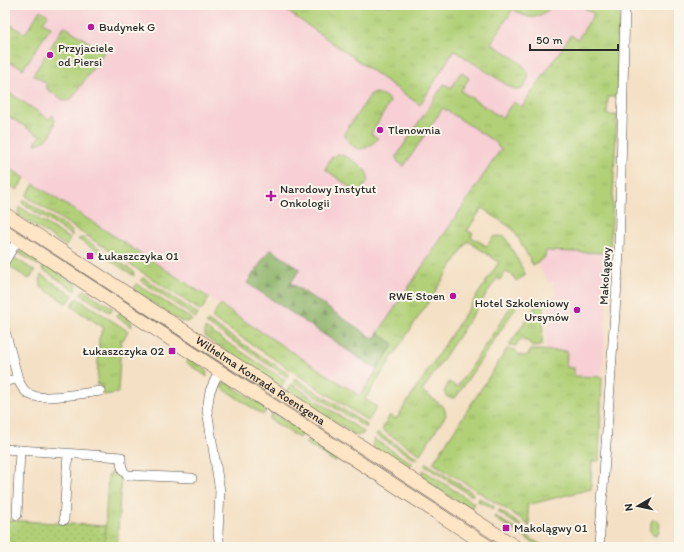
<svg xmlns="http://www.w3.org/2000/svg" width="684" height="552" viewBox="0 0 684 552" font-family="Itim,sans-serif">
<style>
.built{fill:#f7cfd4}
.grass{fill:url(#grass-tufts);stroke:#6e7e51}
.forest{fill:url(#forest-firs);stroke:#5c6e4a}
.park{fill:url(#park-dots);stroke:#6e7e51}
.garden{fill:#b1d077;stroke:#6e7e51}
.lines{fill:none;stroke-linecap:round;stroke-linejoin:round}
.street-casing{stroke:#494642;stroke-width:10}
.secondary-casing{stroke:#494642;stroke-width:14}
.street{stroke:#fff;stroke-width:9}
.secondary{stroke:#fee5c5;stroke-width:13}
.poi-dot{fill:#b5179e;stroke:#fbf7ec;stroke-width:1.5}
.labels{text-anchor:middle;stroke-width:4;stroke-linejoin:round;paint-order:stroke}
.poi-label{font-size:12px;fill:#2b2b2b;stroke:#fbf7ec;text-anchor:start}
.street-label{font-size:12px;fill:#2b2b2b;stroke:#fbf7ec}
</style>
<defs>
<pattern id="grass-tufts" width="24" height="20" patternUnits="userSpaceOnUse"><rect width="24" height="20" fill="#b1d077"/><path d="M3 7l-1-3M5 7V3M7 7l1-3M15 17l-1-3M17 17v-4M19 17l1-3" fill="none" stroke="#98b367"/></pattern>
<pattern id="forest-firs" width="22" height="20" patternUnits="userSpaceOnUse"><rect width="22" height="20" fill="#8cb268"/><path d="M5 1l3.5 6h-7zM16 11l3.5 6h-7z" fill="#739156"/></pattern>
<pattern id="park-dots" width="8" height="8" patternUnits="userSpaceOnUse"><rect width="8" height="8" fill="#b1d077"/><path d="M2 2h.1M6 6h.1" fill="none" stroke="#98b367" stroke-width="1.8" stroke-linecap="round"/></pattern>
</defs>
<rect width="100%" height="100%" fill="#fbf7ec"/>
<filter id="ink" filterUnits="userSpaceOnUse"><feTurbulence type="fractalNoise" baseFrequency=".025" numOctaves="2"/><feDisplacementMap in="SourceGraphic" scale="8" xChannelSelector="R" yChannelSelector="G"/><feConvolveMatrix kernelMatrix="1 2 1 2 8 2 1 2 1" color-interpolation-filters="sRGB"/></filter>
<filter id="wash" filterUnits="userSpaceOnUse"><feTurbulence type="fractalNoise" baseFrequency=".012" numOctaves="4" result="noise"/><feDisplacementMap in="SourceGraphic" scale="16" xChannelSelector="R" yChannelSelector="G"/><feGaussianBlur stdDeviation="0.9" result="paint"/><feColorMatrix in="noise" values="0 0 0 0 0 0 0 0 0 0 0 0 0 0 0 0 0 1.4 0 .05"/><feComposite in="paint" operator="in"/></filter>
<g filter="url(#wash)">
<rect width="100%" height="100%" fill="#f4e0c4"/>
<path class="built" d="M5,5H605L467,231L360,396L5,165Z
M546,251L610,253L602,377L574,376L566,368L567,352L546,351L548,301L555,296V290L553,288L554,282H549L546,280L537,262L545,257Z"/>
<path class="grass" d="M279,5H544L549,9C534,21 528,19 513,9L491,43C501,51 530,63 528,78C527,82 524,86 522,89L517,90L510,87L454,50L420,105Z
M580,5H620L618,97H608L607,115H617L610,253L546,251L545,257L533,265L513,229L482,208L467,231L473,233L471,237L487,246L493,237L497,236L505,237L526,275L516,281L513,275L505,272L500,280L497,278L422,391L444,407L446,415L420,454L382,430L390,415L396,419L499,262L468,241L365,399L377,407L368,421L212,318L220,305L360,396L394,344L378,333L501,149L497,146L498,144L443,108L404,166L398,162L396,157L444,84L451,88L461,72L469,78L461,91L502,118L513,102L522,107L571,35L578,39L594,14Z
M40,10L48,15L43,22L51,27L23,69C17,64 11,64 5,60V21L25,34Z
M64,26L104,52L71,100L65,101L47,89L46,83L33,75Z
M5,90L49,119L53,115C58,128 48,143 35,144L40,136L5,114Z
M376,93C382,95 387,96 390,102L371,134L378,138C371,147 360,154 351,144C347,140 345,137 345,132L371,94Z
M337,154C345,155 350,159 357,163C372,174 371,181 358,193L325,169L331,158Z
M5,165L25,178L17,190L5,182Z
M34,184L209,298L201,311L26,196Z
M24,200L71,230L72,236L22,203Z
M20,207L70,239L66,246L20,216L18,211Z
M83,238L133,271L134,276L78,239Z
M23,251L38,259V265L17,252Z
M13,257L35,271L29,279L7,265Z
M46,264L77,285L76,291L42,269Z
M41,275L73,295L69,301L66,303L41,287L40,279Z
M144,278L198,314L196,318L140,280Z
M137,284L193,320L186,322L180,321L133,290Z
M84,290L113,308L111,311L109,312L80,294Z
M77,298L128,331L123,340L121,339L118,393L103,395L101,385H97L99,338L104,328L71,306Z
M542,299L544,300L542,345L540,346L532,347L529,342L523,340L518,341L516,346L509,345L540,300Z
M512,305L516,307L513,312L456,397L453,398L447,397L444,392L449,382L457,387Z
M119,312L131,320L132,327L117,317Z
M208,321L289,374L287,377L206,323Z
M205,328L285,380L281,387L205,337Z
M507,349L515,350C518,355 522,357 528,355L531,350L567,351L566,367L574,368V376L602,377L599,461H592L591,489L527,505L530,527L520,518L433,463Z
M188,358L206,369L207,377L186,362Z
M295,378L367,425L366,428L293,381Z
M224,383L229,384L267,409L263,415L219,386Z
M292,384L364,432L363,434L357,436L287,392Z
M273,413L301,431L302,434L299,438L269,419Z
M378,433L418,458L416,460L376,435Z
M310,439H313L338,457L335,462L305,443Z
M374,439L413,464L410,467H403L374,448L372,445Z
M426,463L473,493L472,496L425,466Z
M115,470L121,478L117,547H104L108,476Z
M423,470L474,503L470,510L423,479L422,475Z
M479,498L494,506L493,509L478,501Z
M499,510L521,525L520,527L498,512Z
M495,516L543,546L540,547L494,518Z"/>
<path class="forest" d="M270,249L300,269L291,283L374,339L378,333L394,344L377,370L247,283Z"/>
<path class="park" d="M5,520L106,526L104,547H5Z"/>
<path class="garden" d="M653,519L656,520L660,524L659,532L656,535L653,534L650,531L651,522Z"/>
</g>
<g filter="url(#ink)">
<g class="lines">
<defs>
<path id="street" d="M5,261L18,239
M5,331L18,379
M219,371L210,391L207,410L220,491L218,533L220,547
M5,381L18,379C21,387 25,394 34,396C46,400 86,393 100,391
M5,449L121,457C121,464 121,470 127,475L192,478
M17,515L20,450
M64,520L68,453
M599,547L619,254L625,5"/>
<g id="secondary">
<path id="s1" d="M5,214L516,547"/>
<path d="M5,231L489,547"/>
</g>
</defs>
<use href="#street" class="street-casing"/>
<use href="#secondary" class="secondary-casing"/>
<use href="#street" class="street"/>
<use href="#secondary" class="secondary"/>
</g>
</g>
<g class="poi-dot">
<circle cx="91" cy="27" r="4"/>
<circle cx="50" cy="55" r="4"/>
<circle cx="380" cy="130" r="4"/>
<path d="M269 190h4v4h4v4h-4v4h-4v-4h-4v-4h4z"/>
<rect x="86" y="252" width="8" height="8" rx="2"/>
<circle cx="453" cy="296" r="4"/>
<circle cx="577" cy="310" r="4"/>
<rect x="168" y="347" width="8" height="8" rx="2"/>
<rect x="502" y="524" width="8" height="8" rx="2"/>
</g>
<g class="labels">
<g class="poi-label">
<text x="99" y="31">Budynek G</text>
<text x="58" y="52">Przyjaciele<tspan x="58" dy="14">od Piersi</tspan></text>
<text x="388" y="134">Tlenownia</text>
<text x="280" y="193">Narodowy Instytut<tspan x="280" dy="14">Onkologii</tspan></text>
<text x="98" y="260">Łukaszczyka 01</text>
<text x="445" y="300" text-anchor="end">RWE Stoen</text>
<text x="569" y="307" text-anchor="end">Hotel Szkoleniowy<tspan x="569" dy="14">Ursynów</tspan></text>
<text x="164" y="355" text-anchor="end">Łukaszczyka 02</text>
<text x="514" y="532">Makolągwy 01</text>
</g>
<g class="street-label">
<text transform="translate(605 276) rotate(-87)" y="4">Makolągwy</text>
<text dy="4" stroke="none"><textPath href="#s1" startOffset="305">Wilhelma Konrada Roentgena</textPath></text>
</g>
</g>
<rect width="684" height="552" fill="none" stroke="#fbf7ec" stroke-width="20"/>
<g transform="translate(638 506) rotate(261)" stroke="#fbf7ec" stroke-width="3" paint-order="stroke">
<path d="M0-3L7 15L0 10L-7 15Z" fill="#2b2b2b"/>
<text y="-6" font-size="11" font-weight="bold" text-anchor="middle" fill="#2b2b2b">N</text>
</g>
<path d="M530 44v6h88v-6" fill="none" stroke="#2b2b2b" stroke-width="2"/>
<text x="536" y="44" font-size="12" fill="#2b2b2b" stroke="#fbf7ec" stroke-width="3" paint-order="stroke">50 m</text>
</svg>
